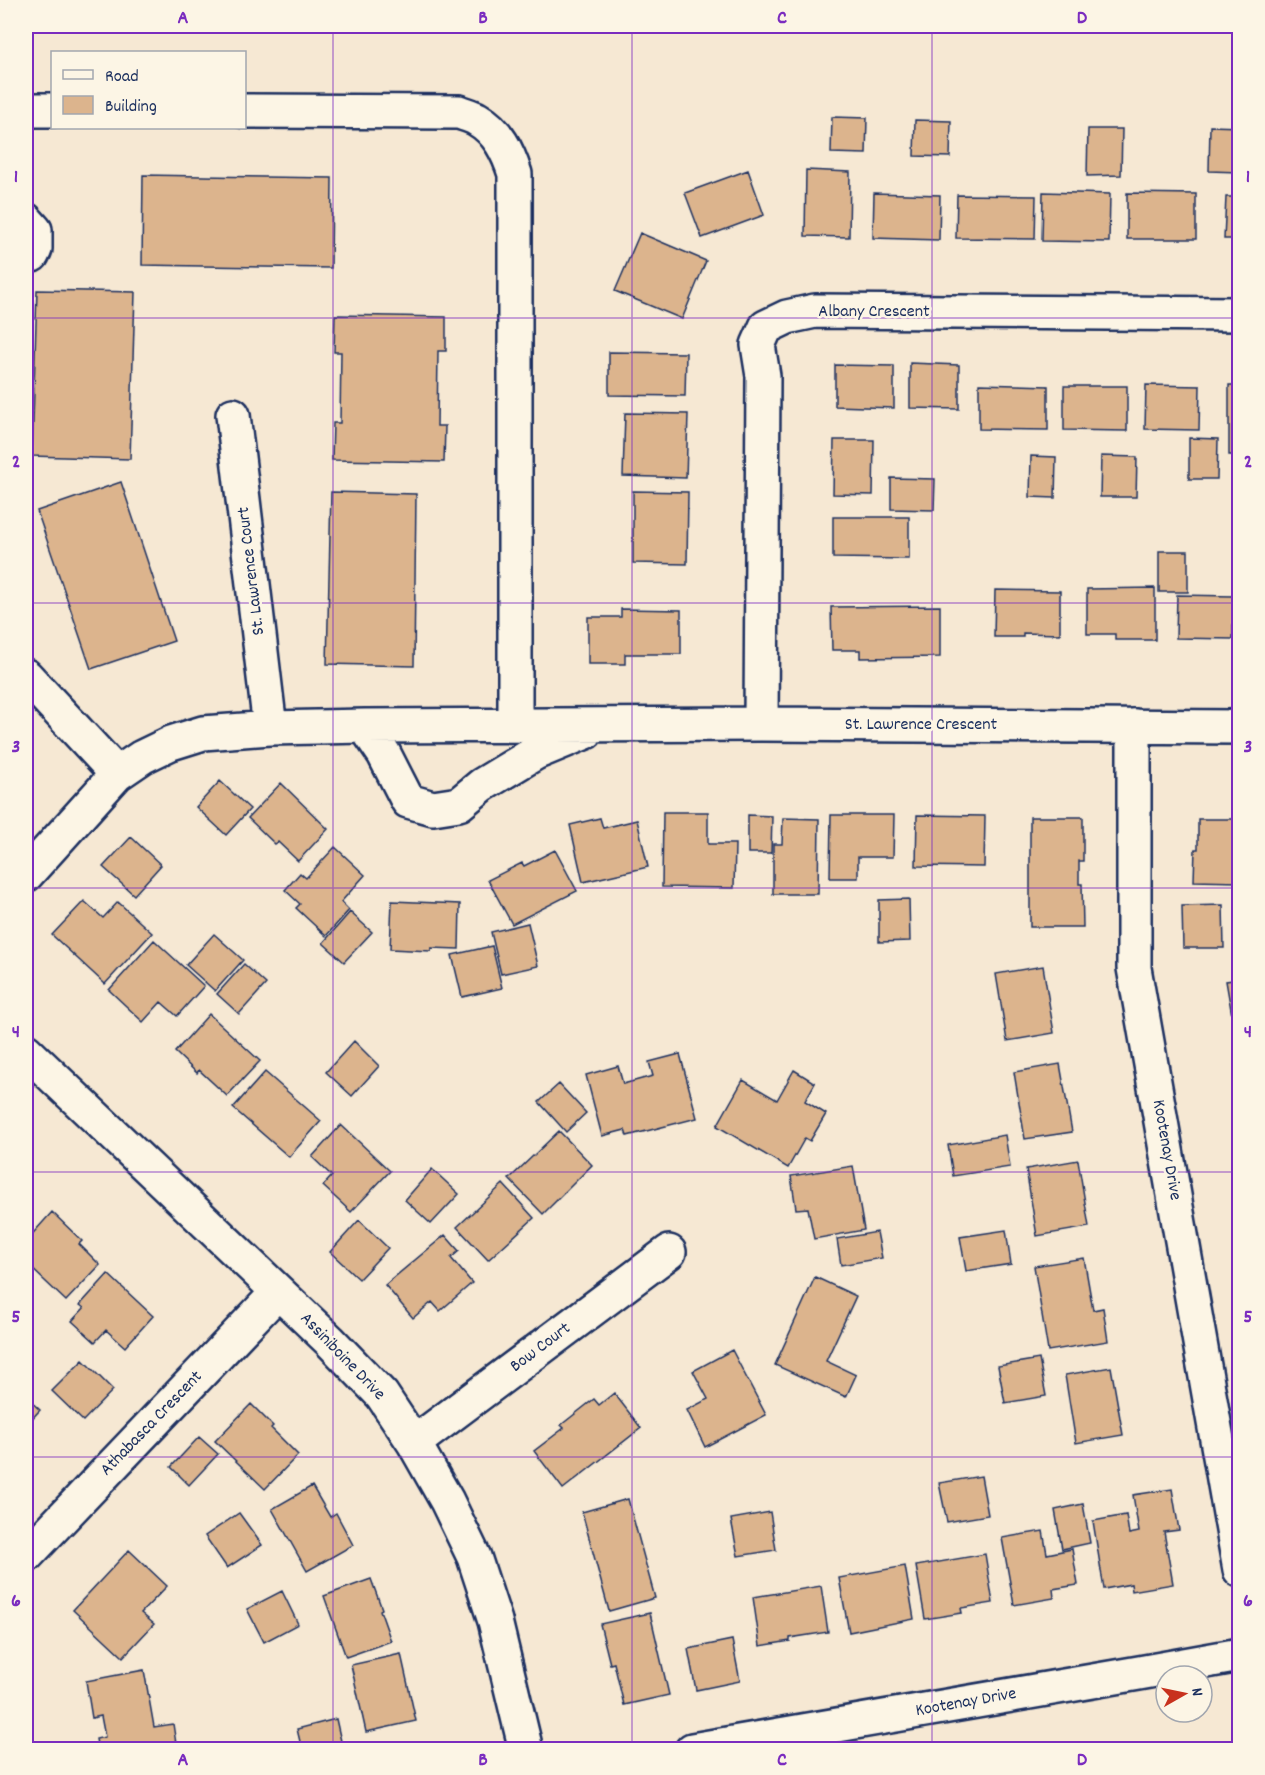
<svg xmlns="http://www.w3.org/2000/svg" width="1265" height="1775" font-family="Dekko,sans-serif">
	<rect width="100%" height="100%" fill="#f6e8d3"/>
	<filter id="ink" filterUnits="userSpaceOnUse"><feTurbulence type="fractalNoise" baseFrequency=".0167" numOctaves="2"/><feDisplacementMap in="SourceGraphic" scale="12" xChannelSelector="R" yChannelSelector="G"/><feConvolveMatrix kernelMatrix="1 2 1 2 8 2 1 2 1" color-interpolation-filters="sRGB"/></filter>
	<g filter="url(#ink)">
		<path fill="#dcb48d" stroke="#1b2f5e" stroke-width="1.5" d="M832,117l35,1 -1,36 -35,-1z
			M915,120l36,1 -1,36 -36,-1z
			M1210,126l30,1 -1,45 -30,-1z
			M1088,129h34l-1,46 -34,1z
			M748,170l16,45 -62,23 -17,-45z
			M806,170l44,2 -1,65 -44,-1z
			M143,175l189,3 -1,90 -189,-3z
			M1043,192l67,2 -1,48 -67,-1z
			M874,193l66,2 -1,45 -66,-2z
			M1127,193l69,1v45h-69z
			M957,195l79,1 -1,43 -79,-1z
			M1226,197h14v42h-16z
			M640,233l66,28 -24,58 -67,-28z
			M37,290l98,2 -5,167 -98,-3z
			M335,315l111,2v34h-8l-1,75h8l-1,36 -112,-2 1,-37h7l1,-71h-7z
			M609,352l77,1 -1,43 -76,-1z
			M910,363l49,2v44l-49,-1z
			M835,365l59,1v42l-59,-2z
			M979,384l69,2v44l-69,-1z
			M1146,385l54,1 -1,44 -54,-1z
			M1229,385h11v70h-11z
			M1064,386h63v45l-63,-1z
			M625,413l63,1 -2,64 -63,-2z
			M1189,438l29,1 -1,40h-28z
			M834,440h40l-1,55 -40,-1z
			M1031,456l25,1 -1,41 -25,-1z
			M1101,456l36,1 -1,40h-36z
			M891,478l44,1 -1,31 -43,-1z
			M121,482l53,159 -83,28 -54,-158z
			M633,491l55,1 -1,72 -54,-1z
			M331,492l85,2 -2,172 -87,-2z
			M833,517h76v42l-76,-1z
			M1159,551h29v41h-29z
			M1155,588v52h-40v-6h-28v-45z
			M995,590l65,1v43l-37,-1v4h-29z
			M1177,595l56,1v43l-57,-1z
			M940,606v51l-80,1v-8h-28l-1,-43z
			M621,609l60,1v44h-56v10h-37v-47h33z
			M220,781l30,28 -24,26 -30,-28z
			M281,783l47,46 -30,32 -20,-19 -3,2 -27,-26z
			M663,812h45v32h27l-1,44 -72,-1z
			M748,815l24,1 -1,37h-23z
			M831,815h63l-1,42h-35v21h-28z
			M917,815l68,1 -1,51 -68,-1z
			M1030,817h53v44h-4v23h3l1,43h-53z
			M600,818l3,10 34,-8 11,47 -65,15 -13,-57z
			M783,818l36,1 -1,75h-45v-50h9z
			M1198,819h42v63l-46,-1 1,-32h3z
			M131,837l30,28 -27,30 -31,-28z
			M335,847l30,28 -24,27 8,8 -23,26 -30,-28 4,-4 -15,-14 15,-17 6,5z
			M555,850l22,41 -65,33 -24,-44 34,-17 2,3z
			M909,899l1,42 -31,1v-42z
			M84,901l19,17 15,-16 34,31 -47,51 -53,-49z
			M392,901l68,3 -1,45 -28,-1v3l-41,-2z
			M1223,905l1,43h-41l-1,-42z
			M350,912l22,20 -28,30 -21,-19z
			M528,923l10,43 -37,8 -10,-42z
			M214,934l29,26 -28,31 -29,-26z
			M154,940l50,46 -27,30 -16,-14 -18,20 -34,-32z
			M492,946l10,42 -40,9 -10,-42z
			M244,964l22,20 -27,30 -22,-20z
			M1043,966l11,67 -47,8 -11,-67z
			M1240,979v47l-6,1 -8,-46z
			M209,1014l51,47 -33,35 -28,-26 -2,3 -22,-21z
			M354,1041l25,25 -27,30 -26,-24z
			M680,1054l17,64 -70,18 -2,-6 -23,6 -16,-61 32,-9 5,18 30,-8 -4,-14z
			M1060,1064l12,68 -47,7 -11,-67z
			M794,1070l21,13 -10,18 21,13 -16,27 -5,-3 -17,30 -71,-42 26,-46 34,20z
			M265,1072l56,49 -32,36 -56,-49z
			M559,1084l27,29 -20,19 -27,-30z
			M341,1125l49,46 -39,41 -28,-26 9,-10 -20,-19z
			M559,1131l33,34 -49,49 -34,-35z
			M1005,1135l5,32 -57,9 -5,-31z
			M1078,1160l11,67 -52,9 -11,-67z
			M853,1166l11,64 -50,9 -6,-31 -12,1 -5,-33z
			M432,1169l27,25 -28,30 -26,-24z
			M503,1184l31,34 -46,42 -31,-33z
			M52,1212l30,29 -3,3 21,21 -34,36 -40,-38v-22z
			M359,1220l29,28 -29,31 -29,-27z
			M1006,1230l5,34 -45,7 -6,-34z
			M877,1232l5,26 -41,7 -4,-26z
			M445,1235l14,16 -8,7 21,25 -32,28 -8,-9 -19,16 -28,-33z
			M1084,1258l9,52 10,-2 5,33 -60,10 -14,-85z
			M108,1274l45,42 -28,31 -19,-17 -11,12 -23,-21 12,-13 -4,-3z
			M815,1277l41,19 -30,65 30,14 -10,22 -71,-32z
			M732,1350l34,65 -61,32 -18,-37 21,-11 -15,-28z
			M1039,1359l7,37 -41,7 -7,-37z
			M83,1360l30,30 -30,31 -31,-30z
			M1111,1367l12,68 -47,8 -11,-68z
			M614,1393l27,35 -78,61 -29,-38 30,-23 -3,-3 33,-26 5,6z
			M26,1397l14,13 -14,15z
			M251,1404l22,22 -2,2 27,27 -33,34 -50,-48z
			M199,1437l19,17 -29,31 -18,-18z
			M981,1476l7,39 -41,7 -8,-39z
			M312,1486l18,31 6,-4 17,32 -46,26 -35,-62z
			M1172,1489l7,41 -15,2 9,52 -41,7 -1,-7 -27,5 -11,-68 33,-6 3,19 10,-2 -6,-37z
			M628,1499l27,99 -46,13 -27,-99z
			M1083,1504l7,39 -28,6 -7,-39z
			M770,1512l6,38 -38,6 -7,-37z
			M239,1513l23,32 -35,23 -22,-32z
			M1043,1531l4,23 25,-5 6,36 -25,4 1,9 -40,7 -12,-67z
			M129,1550l38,36 -26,27 13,11 -31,33 -50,-47z
			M985,1554l8,49 -32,5 1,5 -37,6 -9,-53z
			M905,1566l9,53 -65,13 -10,-54z
			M371,1579l11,30 -2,1 11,31 -45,16 -22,-61z
			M821,1586l7,46 -38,6v3l-30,5 -7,-49z
			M282,1591l16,33 -34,18 -17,-33z
			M650,1613l19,82 -45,10 -10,-42 -4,1 -10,-40z
			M732,1640l8,41 -44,9 -8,-41z
			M401,1654l15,67 -50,11 -15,-67z
			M144,1670l10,57 19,-3 4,26h-79l-2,-11 9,-2 -4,-21 -9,2 -6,-37z
			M336,1719l7,31h-41l-5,-21z"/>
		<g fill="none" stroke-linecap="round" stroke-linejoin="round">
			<defs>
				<path id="minor" d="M26,110h26
					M244,111l215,1c5,2 13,4 18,7 21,12 31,33 38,55v551
					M26,220l9,10v19l-3,6 -6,1
					M233,415l37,313
					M26,676l91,98
					M761,724l2,-348 -5,-31 8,-18 21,-10 28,-6 425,3
					M365,726l19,28 24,47 25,7 26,-4 23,-19 53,-32 51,-21
					M1134,726v242l106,602
					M26,875l91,-101 25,-17 29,-14 32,-10 67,-5 95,-2 396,-2 479,3
					M26,1051l304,290 52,54 32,48 33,58 27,56 21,64 31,129
					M414,1443l255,-191
					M26,1556l252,-264
					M692,1750l447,-77 101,-18"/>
			</defs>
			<use href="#minor" stroke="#1b2f5e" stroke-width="38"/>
			<use href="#minor" stroke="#fcf5e5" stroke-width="33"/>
		</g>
	</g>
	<path fill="none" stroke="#7b2cbf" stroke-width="1.5" stroke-opacity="0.55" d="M333,26v1724M632,26v1724M932,26v1724M26,318h1214M26,603h1214M26,888h1214M26,1172h1214M26,1457h1214"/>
	<g text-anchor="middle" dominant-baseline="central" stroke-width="5" stroke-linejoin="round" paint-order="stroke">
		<g font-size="18" fill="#1b2f5e" stroke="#fcf5e5">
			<text x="874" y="312">Albany Crescent</text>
			<text transform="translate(252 571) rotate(-97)">St. Lawrence Court</text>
			<text x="921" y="725">St. Lawrence Crescent</text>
			<text transform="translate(1166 1150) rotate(80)">Kootenay Drive</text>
			<text transform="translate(541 1348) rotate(-37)">Bow Court</text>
			<text transform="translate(342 1357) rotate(46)">Assiniboine Drive</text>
			<text transform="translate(152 1424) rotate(-46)">Athabasca Crescent</text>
			<text transform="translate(966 1703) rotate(-10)">Kootenay Drive</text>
		</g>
	</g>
	<rect width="1265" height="1775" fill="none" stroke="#fcf5e5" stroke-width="66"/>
	<rect x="51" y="51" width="195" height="78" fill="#fcf5e5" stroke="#a2a6af" stroke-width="1.5"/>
	<rect x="63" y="70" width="30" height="9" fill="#fcf5e5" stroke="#a2a6af" stroke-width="1.5"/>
	<text x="105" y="81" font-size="18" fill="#1b2f5e">Road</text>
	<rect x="63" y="96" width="30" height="18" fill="#dcb48d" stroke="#a2a6af" stroke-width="1.5"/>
	<text x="105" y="111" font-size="18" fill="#1b2f5e">Building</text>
	<g transform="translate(1184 1694) rotate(81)"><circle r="28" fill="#fcf5e5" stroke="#a2a6af" stroke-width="1.5"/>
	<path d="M0-4.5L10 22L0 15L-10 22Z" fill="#c8321e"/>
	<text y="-9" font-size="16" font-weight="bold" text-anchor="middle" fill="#1b2f5e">N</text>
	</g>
	<rect x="33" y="33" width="1199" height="1709" fill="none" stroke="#7b2cbf" stroke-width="2"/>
	<g font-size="20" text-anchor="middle" font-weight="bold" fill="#7b2cbf">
		<text x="183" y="23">A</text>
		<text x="483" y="23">B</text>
		<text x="782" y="23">C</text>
		<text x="1082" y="23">D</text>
		<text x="16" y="182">1</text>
		<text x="1248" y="182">1</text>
		<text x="16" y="467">2</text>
		<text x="1248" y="467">2</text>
		<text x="16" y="752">3</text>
		<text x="1248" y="752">3</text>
		<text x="16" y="1037">4</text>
		<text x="1248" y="1037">4</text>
		<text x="16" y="1322">5</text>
		<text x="1248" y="1322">5</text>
		<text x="16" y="1606">6</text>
		<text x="1248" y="1606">6</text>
		<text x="183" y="1765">A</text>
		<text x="483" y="1765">B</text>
		<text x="782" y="1765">C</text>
		<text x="1082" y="1765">D</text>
	</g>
</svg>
